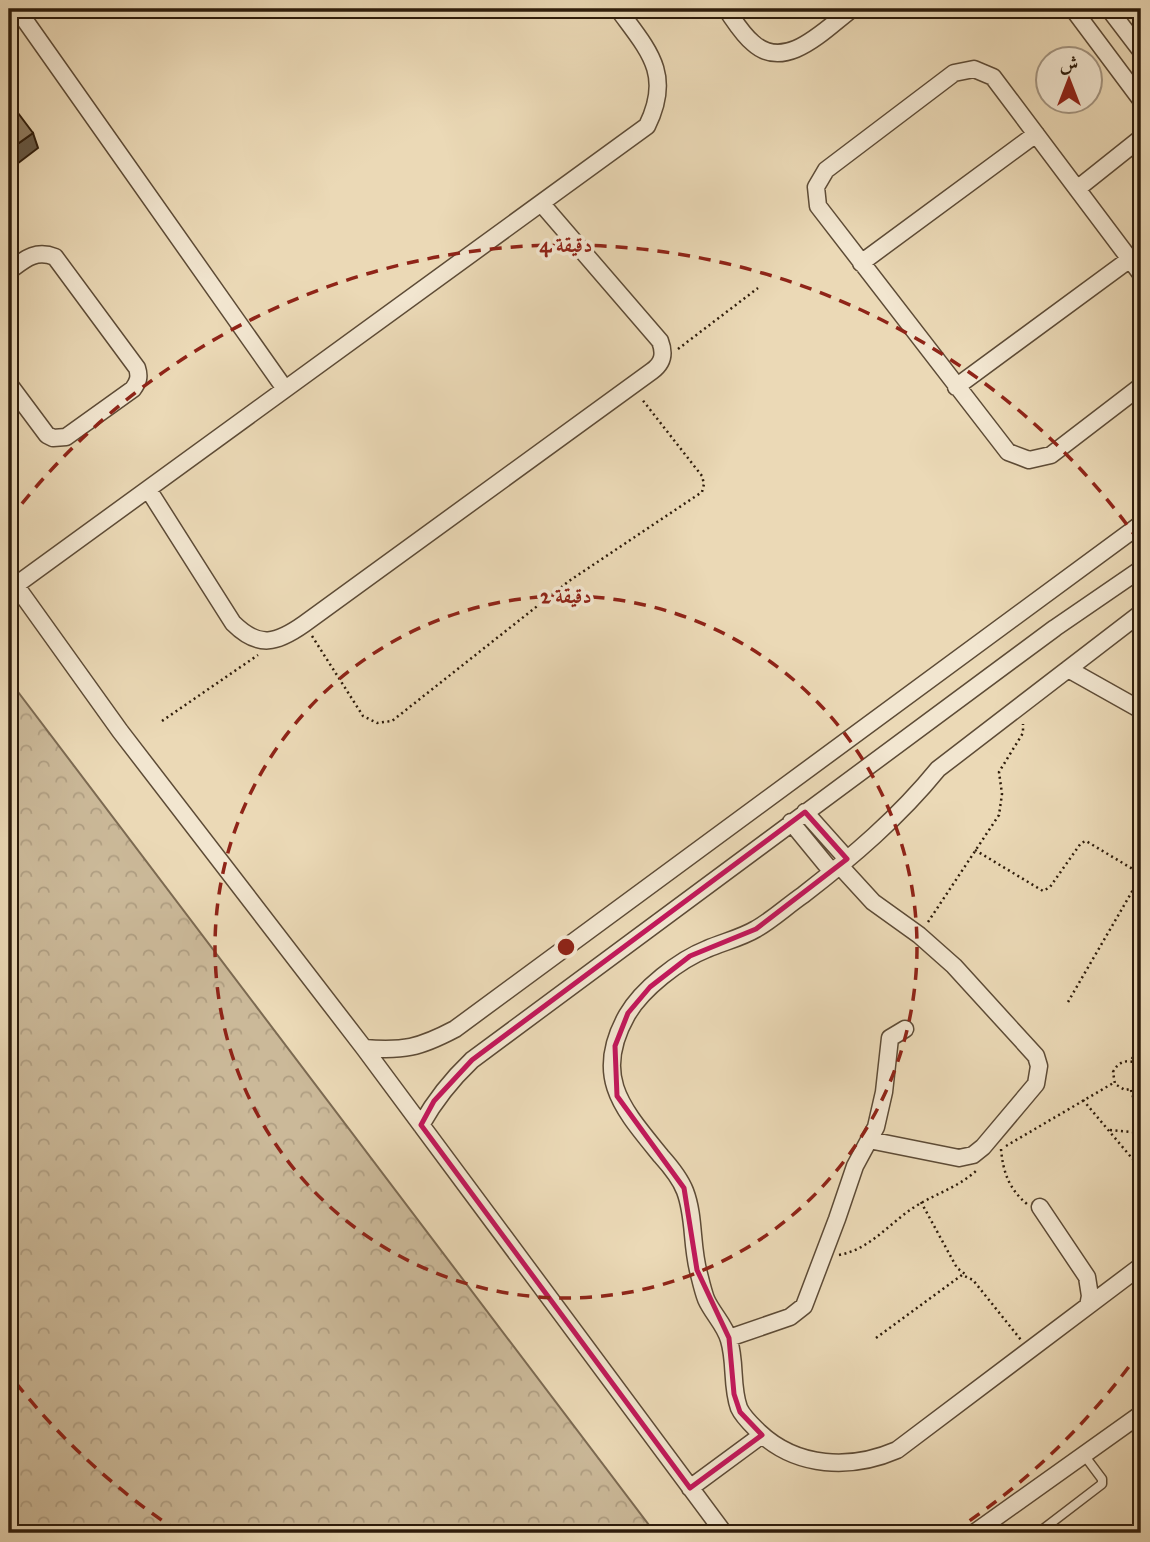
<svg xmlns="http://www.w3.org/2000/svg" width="1150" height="1542" font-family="'IM FELL Great Primer',Amiri,serif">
	<defs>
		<pattern id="park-crowns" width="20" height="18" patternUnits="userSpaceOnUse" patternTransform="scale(1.75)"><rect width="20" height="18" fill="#cbb999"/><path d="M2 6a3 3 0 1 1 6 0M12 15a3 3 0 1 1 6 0" fill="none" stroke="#af9e82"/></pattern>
	</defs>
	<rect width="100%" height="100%" fill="#ebd9b6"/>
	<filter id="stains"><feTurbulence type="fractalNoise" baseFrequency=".00286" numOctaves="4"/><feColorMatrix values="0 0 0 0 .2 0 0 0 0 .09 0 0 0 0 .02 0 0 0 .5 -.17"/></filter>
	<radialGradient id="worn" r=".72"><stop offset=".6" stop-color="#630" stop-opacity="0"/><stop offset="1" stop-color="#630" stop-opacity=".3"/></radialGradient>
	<path fill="url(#park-crowns)" stroke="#7c6a52" stroke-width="2" d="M9,680l646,853h-646z"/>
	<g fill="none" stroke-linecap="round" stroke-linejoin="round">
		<defs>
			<path id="lane" d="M1038,1533l64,-49v-5l-18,-24"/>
			<path id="street" d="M17,9l268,380
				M726,9c8,11 16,25 27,34 33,30 73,-15 99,-34
				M1073,9l68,91
				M1109,9l32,42
				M1077,189l64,-51
				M861,263l175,-129
				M9,271c15,-11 26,-22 46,-14l82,111c3,9 1,14 -4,21l-67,48 -13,1 -6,-3 -38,-51
				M1141,274l-148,-197 -19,-8 -20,4 -128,97 -10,17 2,19 190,246 21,8 22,-5 90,-69
				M956,387l174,-128
				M148,489l85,134c26,26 44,20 71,1l348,-253c11,-8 13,-17 8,-30l-119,-138
				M9,576l111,155 244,317 360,485
				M16,585l631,-459c26,-52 1,-76 -29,-117
				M1141,613l-203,156c-39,48 -86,88 -135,126 -16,11 -31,25 -47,34 -15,9 -33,13 -49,20 -28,11 -65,40 -80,66 -35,62 -4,94 34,141 9,10 19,22 24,35 10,26 6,55 14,83 2,8 4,17 7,25 6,14 19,26 23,41 7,23 2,46 10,68 4,9 13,17 20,24 38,36 92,38 138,18l244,-184
				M1068,669l73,41
				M805,812l42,47
				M791,822l41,50
				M840,866l33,36 46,33 35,31 82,90 3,10 -3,18 -53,63 -10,8 -14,3 -90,-18
				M364,1048c40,3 55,0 91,-19l686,-505
				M421,1125c14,-25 30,-45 51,-65l583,-432 86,-59
				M1040,1207l47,70 3,19 -2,10
				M729,1338l61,-21 14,-11 33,-87 18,-53 21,-39 8,-35 6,-54 15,-9
				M690,1488l72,-53
				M974,1533l167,-119"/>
		</defs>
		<use href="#lane" stroke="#5d4b36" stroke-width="11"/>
		<use href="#street" stroke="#5d4b36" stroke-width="19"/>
		<path stroke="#2e1c0b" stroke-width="2.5" stroke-dasharray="2 3.5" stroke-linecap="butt" d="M678,349l80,-61
			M312,636l51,80 14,7 15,-2 177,-140 133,-89 2,-8 -2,-8 -61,-78
			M162,721l96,-66
			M975,850l68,41 7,-4 31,-44 5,-2 55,33
			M928,922l71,-107 3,-21 -3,-22 24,-39v-9
			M1068,1002l73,-126
			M1132,1059l9,-22
			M1141,1068l-4,-5c-11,-4 -19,-1 -24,9l2,12 10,6 11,-2 5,-5
			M1131,1090l10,34
			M1083,1100l58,69
			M1110,1130l31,3
			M1006,1146l109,-64
			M1001,1149c2,23 8,40 26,55
			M921,1202l36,66 8,6
			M839,1255c32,-6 50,-32 77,-49 21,-13 43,-19 61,-36
			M876,1338l86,-63 11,5 48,60"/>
		<use href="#lane" stroke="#f2e6d0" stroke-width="8"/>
		<use href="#street" stroke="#f2e6d0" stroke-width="16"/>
	</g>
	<path fill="#655846" stroke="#2e1c0b" stroke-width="2" d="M33,133l5,15 -29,22v-20z"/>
	<path fill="#907e64" stroke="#2e1c0b" stroke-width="2" d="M9,101l24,32 -24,17z"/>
	<path fill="none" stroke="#c2185b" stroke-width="5" stroke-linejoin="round" d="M805,812l42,47 -91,70 -66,27 -40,31 -22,26 -13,33 2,50 67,92 13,82 32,68 5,56 6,18 22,23 -72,53 -269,-363 13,-24 38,-41z"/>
	<g fill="none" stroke="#8f2418" stroke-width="3.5" stroke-dasharray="12 9">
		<circle cx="566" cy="947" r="351"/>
		<path d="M1141 1350A702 702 0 0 1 953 1532M179 1532A702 702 0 0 1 9 1374M9 520A702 702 0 0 1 1141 544"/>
	</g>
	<circle cx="566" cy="947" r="10" fill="#8f2418" stroke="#f2e6d0" stroke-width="3.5"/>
	<g font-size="21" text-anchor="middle" font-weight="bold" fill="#8f2418" stroke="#f2e6d0" stroke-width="7" stroke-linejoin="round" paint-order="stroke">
		<text x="566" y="252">4 دقيقة</text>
		<text x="566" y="603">2 دقيقة</text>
	</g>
	<rect width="1150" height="1542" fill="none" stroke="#ebd9b6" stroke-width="35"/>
	<rect x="10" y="10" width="1129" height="1521" fill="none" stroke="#2e1c0b" stroke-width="3.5"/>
	<rect x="18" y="18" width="1115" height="1507" fill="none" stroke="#2e1c0b" stroke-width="2"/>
	<g transform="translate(1069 80)"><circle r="33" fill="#f2e6d0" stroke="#a49581" stroke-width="2"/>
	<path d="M0-5L12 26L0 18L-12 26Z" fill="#8f2418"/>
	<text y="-10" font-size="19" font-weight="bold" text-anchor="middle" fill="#2e1c0b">ش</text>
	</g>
	<rect width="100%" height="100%" filter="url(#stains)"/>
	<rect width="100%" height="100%" fill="url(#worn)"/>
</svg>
